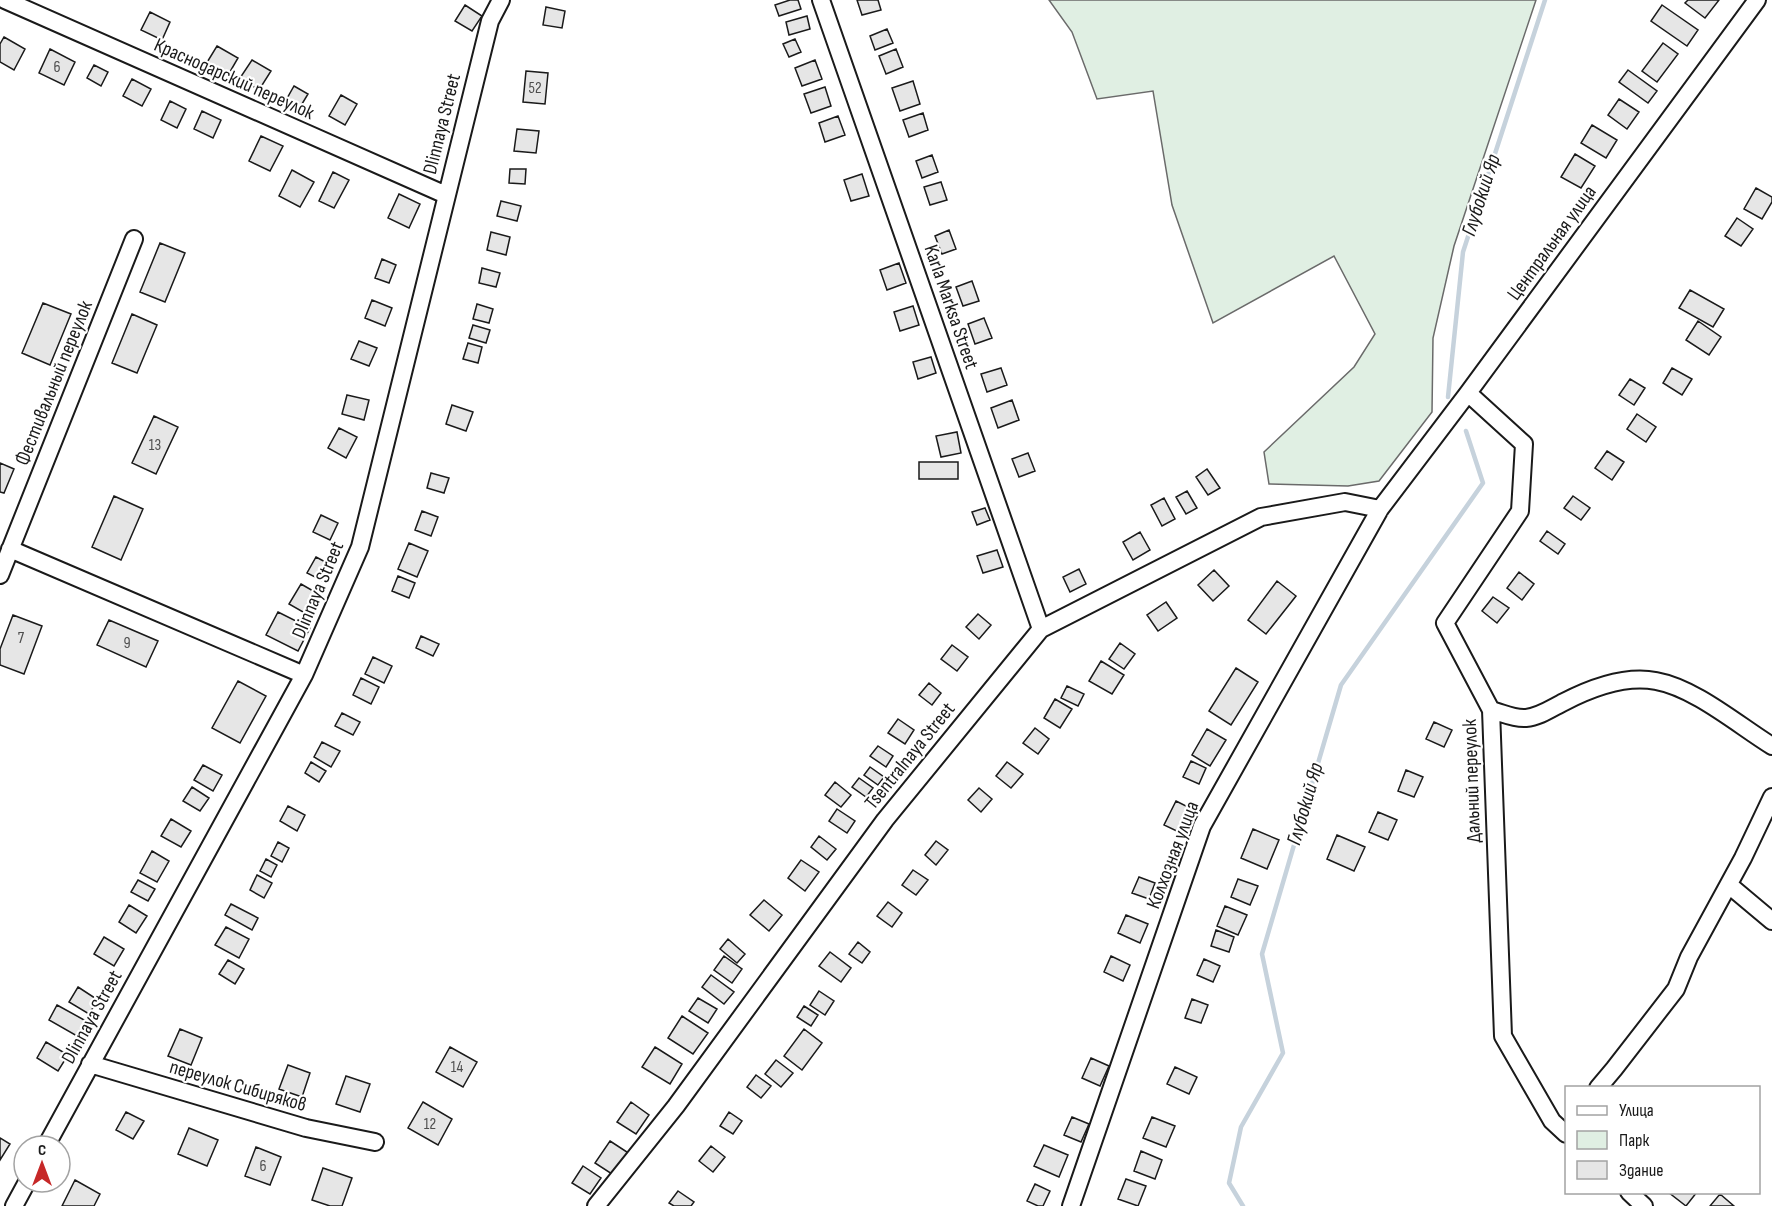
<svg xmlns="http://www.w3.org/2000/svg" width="1772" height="1206" font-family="'Sofia Sans Condensed',sans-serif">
	<rect width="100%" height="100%" fill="#fff"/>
	<path fill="#e0efe3" stroke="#6a6a6a" stroke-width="1.5" d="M1049,0h487l-82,246 -21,92 -1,74 -53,69 -31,5 -79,-2 -5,-32 90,-85 21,-33 -41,-78 -121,67 -41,-118 -19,-114 -56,8 -25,-67z"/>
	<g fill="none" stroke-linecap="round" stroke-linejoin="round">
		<path stroke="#c6d2dc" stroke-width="4.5" d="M1448,397l15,-145 82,-252
			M1243,1206l-14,-23 12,-56 42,-74 -21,-99 79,-269 142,-202 -17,-52"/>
	</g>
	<path fill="#e6e6e6" stroke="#1a1a1a" stroke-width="1.5" d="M790,0h8l3,9 -22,7 -4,-11z
		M857,0h21l3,10 -19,5z
		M1688,0h31l-14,18 -20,-15z
		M465,5l17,11 -10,15 -17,-10z
		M1662,5l36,25 -11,16 -36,-25z
		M546,7l19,4 -3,17 -19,-3z
		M150,12l20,10 -8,18 -21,-10z
		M807,16l3,13 -21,6 -3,-13z
		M887,29l6,14 -18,7 -5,-14z
		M4,37l21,12 -11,21 -14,-8v-18z
		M795,39l6,13 -12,5 -6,-13z
		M1663,43l15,11 -21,28 -15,-11z
		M217,46l21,12 -11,19 -21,-13z
		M50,49l25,13 -11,23 -25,-12z
		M896,49l7,18 -17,7 -7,-18z
		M252,60l19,11 -12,19 -19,-12z
		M815,60l7,19 -20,7 -7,-18z
		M94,65l14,7 -7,14 -14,-8z
		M1628,70l29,21 -9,12 -29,-21z
		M526,71l22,2 -3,31 -22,-2z
		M132,79l19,10 -9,17 -19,-10z
		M913,81l7,23 -20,7 -8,-23z
		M294,86l14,8 -9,15 -14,-7z
		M825,87l6,19 -20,7 -7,-19z
		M341,95l16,9 -12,21 -16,-9z
		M1619,99l20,13 -12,17 -19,-14z
		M170,101l16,8 -9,19 -16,-8z
		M202,111l19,9 -8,18 -19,-9z
		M923,113l5,17 -19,7 -6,-17z
		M838,116l7,19 -20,7 -6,-19z
		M1592,125l25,15 -11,18 -25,-15z
		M517,129l22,2 -3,22 -22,-2z
		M261,136l22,10 -13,25 -21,-10z
		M1575,154l20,12 -14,22 -20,-11z
		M932,155l6,17 -16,6 -6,-17z
		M510,169h16l-1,15 -16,-1z
		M292,170l22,12 -14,25 -21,-11z
		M333,172l16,8 -15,28 -15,-7z
		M862,174l7,22 -18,5 -7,-21z
		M941,182l6,18 -17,5 -6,-18z
		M1756,188l16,9v5l-10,17 -18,-10z
		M399,194l21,10 -11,24 -21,-10z
		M501,201l20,5 -4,15 -20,-5z
		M1737,218l16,11 -12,17 -16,-10z
		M949,230l7,19 -14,5 -7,-18z
		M491,232l19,5 -4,18 -19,-5z
		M160,243l25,10 -20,49 -25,-10z
		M382,259l14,6 -7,18 -14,-5z
		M899,263l7,20 -19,7 -7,-20z
		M482,268l18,5 -4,14 -17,-4z
		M972,281l7,20 -16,5 -7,-19z
		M1690,290l34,19 -11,18 -34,-19z
		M372,300l20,8 -7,18 -20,-8z
		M43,303l28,11 -21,51 -28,-12z
		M477,304l16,5 -4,14 -16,-4z
		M913,306l6,19 -19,6 -6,-19z
		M132,314l25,11 -20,48 -25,-10z
		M984,318l8,20 -17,6 -7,-20z
		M1698,321l23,16 -12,18 -23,-15z
		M473,325l17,5 -4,13 -17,-5z
		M359,341l18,7 -8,18 -18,-7z
		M468,343l14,4 -4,16 -15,-4z
		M931,357l5,16 -18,6 -5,-17z
		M1001,368l6,17 -20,7 -6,-18z
		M1672,368l20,11 -10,16 -19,-12z
		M1630,379l15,9 -11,17 -15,-10z
		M347,395l22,5 -5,20 -22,-6z
		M1012,400l7,20 -21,8 -7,-20z
		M452,405l21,7 -7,19 -20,-7z
		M1637,414l19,13 -10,15 -19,-13z
		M154,416l24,11 -22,47 -24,-11z
		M339,428l18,9 -11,21 -18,-10z
		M957,432l4,21 -20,4 -5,-21z
		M1607,451l17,11 -12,18 -17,-12z
		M1028,453l7,18 -16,6 -7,-18z
		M919,462h39v17h-39z
		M0,463l14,6 -10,24 -4,-1z
		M1207,469l13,19 -12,7 -12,-18z
		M431,473l18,5 -5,15 -17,-5z
		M1187,491l10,17 -11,6 -10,-17z
		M114,496l29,13 -22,51 -29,-13z
		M1573,496l17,12 -9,12 -17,-12z
		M1164,498l11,21 -13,7 -11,-21z
		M985,508l5,12 -13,5 -5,-13z
		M422,511l16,6 -7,19 -16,-6z
		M321,515l17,8 -8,17 -17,-8z
		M1547,531l18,13 -7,10 -18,-13z
		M1140,532l10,18 -17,10 -10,-18z
		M409,543l19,8 -11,26 -19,-8z
		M997,550l6,17 -20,6 -6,-17z
		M316,557l17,9 -8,16 -18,-9z
		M1079,569l7,15 -16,8 -7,-15z
		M1214,570l15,16 -16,15 -15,-16z
		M1519,572l15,12 -12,16 -15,-12z
		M398,576l17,7 -6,15 -17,-7z
		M1277,581l19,15 -30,38 -18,-14z
		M301,584l21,12 -12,20 -21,-12z
		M1493,597l16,11 -12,15 -15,-12z
		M1166,602l11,16 -19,13 -11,-16z
		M278,612l32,16 -12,23 -32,-16z
		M978,614l13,11 -12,14 -13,-12z
		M13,615l29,11 -18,48 -24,-9v-16z
		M109,620l49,21 -12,26 -49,-22z
		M421,636l18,8 -6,12 -17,-8z
		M1120,643l15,11 -11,15 -15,-10z
		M952,645l16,12 -11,14 -16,-12z
		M373,657l19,9 -8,17 -19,-9z
		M1101,661l23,14 -12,19 -23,-13z
		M1236,668l22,14 -27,43 -22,-14z
		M361,678l18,9 -8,17 -18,-9z
		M238,681l28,15 -26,47 -28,-15z
		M929,683l12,10 -9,12 -13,-10z
		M1067,686l17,8 -6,12 -17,-8z
		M1055,699l17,10 -12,19 -16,-10z
		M342,713l18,9 -7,13 -18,-9z
		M898,719l16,11 -9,14 -17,-11z
		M1434,722l18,8 -8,17 -18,-8z
		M1035,728l14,11 -11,15 -15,-11z
		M1207,729l19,11 -16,26 -18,-11z
		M322,742l18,9 -9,16 -17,-10z
		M878,746l15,10 -7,11 -16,-11z
		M1191,761l15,7 -7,16 -16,-7z
		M311,762l15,9 -7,11 -14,-9z
		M1007,762l16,12 -12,14 -15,-12z
		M203,765l19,10 -9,16 -19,-11z
		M870,767l14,10 -6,8 -14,-10z
		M1406,770l17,7 -9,20 -16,-6z
		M859,778l14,10 -7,9 -14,-10z
		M835,782l16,13 -10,12 -16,-12z
		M192,787l17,11 -9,13 -17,-10z
		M979,788l13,11 -11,13 -13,-12z
		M1176,801l18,9 -11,24 -19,-9z
		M288,806l17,9 -8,16 -17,-10z
		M837,809l18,12 -8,12 -18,-12z
		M1378,812l19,8 -9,20 -19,-8z
		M171,819l20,12 -10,16 -20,-11z
		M1253,829l26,11 -12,29 -26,-11z
		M1337,835l28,12 -11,24 -27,-12z
		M819,836l17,13 -9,11 -16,-13z
		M936,841l12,9 -12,15 -11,-10z
		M278,842l11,6 -7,14 -11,-6z
		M152,851l17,10 -12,21 -17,-9z
		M266,859l11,6 -6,12 -11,-6z
		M801,860l18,12 -14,19 -17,-13z
		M913,870l15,10 -12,15 -14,-10z
		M257,875l15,8 -8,15 -14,-8z
		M1139,877l16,6 -6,16 -17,-6z
		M1238,879l20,7 -8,19 -19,-8z
		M138,880l17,9 -7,12 -17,-9z
		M764,900l18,15 -13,16 -19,-16z
		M888,902l14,11 -10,14 -15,-11z
		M231,904l27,14 -6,12 -27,-15z
		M129,905l18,11 -11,17 -17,-11z
		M1225,906l22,9 -9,20 -21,-9z
		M1126,915l22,9 -8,19 -22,-10z
		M226,927l23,12 -10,19 -24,-13z
		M1216,930l18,7 -5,15 -18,-6z
		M104,937l20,12 -10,17 -20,-12z
		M728,939l17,15 -8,9 -17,-14z
		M858,942l12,10 -8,11 -13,-9z
		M830,952l21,16 -10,14 -22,-16z
		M724,956l18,13 -10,14 -18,-13z
		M1111,956l19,9 -7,16 -19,-9z
		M1204,959l16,7 -7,16 -16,-7z
		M228,960l16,9 -9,15 -16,-10z
		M711,975l23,17 -10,12 -22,-17z
		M78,987l20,13 -9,14 -20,-12z
		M819,991l15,10 -9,14 -15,-10z
		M698,998l19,11 -9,14 -19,-12z
		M1192,999l16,6 -7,18 -16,-5z
		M57,1005l29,16 -9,15 -28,-16z
		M804,1006l14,9 -7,11 -14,-9z
		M682,1016l26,17 -15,21 -25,-16z
		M180,1029l22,9 -11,27 -23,-9z
		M804,1029l18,14 -20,27 -18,-14z
		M46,1042l22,13 -10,16 -21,-13z
		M450,1047l27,15 -14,25 -27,-15z
		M655,1047l27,17 -12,20 -28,-17z
		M1091,1058l18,8 -9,20 -18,-8z
		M776,1060l17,13 -12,14 -16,-13z
		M288,1065l22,8 -8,24 -23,-8z
		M1175,1067l22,10 -8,17 -22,-10z
		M756,1075l15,11 -10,12 -14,-11z
		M346,1076l24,8 -10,28 -24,-8z
		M423,1102l29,17 -14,26 -30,-17z
		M631,1102l18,13 -13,19 -19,-12z
		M126,1112l18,9 -11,18 -17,-9z
		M729,1112l13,9 -9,13 -13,-8z
		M1072,1117l17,7 -8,18 -17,-7z
		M1152,1117l23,9 -9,21 -23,-9z
		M189,1128l29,12 -11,26 -29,-12z
		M0,1138l10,6 -10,16z
		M610,1141l20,13 -15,22 -20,-13z
		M1044,1145l24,10 -9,22 -25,-11z
		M711,1146l14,11 -12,15 -14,-11z
		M256,1147l25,10 -11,28 -25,-9z
		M1141,1151l21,9 -7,19 -21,-8z
		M583,1166l18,12 -11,16 -18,-11z
		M323,1168l29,10 -10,28h-12l-18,-6z
		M1126,1179l20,7 -8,20 -20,-7z
		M75,1180l25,14 -6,12h-32z
		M1035,1184l15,7 -7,15h-5l-11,-5z
		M678,1191l16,11 -3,4h-17l-5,-3z
		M1668,1192h29l-11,14z
		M1720,1194l14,12h-24z"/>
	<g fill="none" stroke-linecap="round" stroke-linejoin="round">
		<defs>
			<path id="minor" d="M5,0l441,195
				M821,0l220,629
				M1468,393l56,51 -4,67 -75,112 46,87 12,326 49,85 14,13
				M10,549l294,126
				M0,575l134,-336
				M1491,710c12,3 22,9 35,8 13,-1 26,-10 38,-16 27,-14 61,-27 92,-21 39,7 82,44 116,65
				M1729,885l43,36
				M90,1064l216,64 69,14
				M1598,1088l16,-19 62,-80 13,-32 54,-99 29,-61
				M46,1146l258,-471 56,-128 130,-526 11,-21
				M1629,1192l15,14
				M14,1206l13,-24
				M596,1206l80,-100 209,-286 156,-191 220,-112 84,-15 35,7
				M1071,1206l131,-380 178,-317 88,-116 289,-393"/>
		</defs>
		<use href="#minor" stroke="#1a1a1a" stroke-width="20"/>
		<use href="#minor" stroke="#fff" stroke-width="16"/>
	</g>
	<g text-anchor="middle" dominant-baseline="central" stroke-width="4.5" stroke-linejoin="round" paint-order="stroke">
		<g font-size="16" fill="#4d4d4d">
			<text x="57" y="67">6</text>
			<text x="535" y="88">52</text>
			<text x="155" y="445">13</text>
			<text x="21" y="638">7</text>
			<text x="127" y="643">9</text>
			<text x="457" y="1067">14</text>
			<text x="430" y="1124">12</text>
			<text x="263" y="1166">6</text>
		</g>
		<g font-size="20" fill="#1a1a1a" stroke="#fff">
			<text transform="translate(234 79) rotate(24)">Краснодарский переулок</text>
			<text transform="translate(442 124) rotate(-76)">Dlinnaya Street</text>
			<text transform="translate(1552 243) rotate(-54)">Центральная улица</text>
			<text transform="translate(951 307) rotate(71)">Karla Marksa Street</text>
			<text transform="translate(54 383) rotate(-68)">Фестивальный переулок</text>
			<text transform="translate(318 590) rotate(-67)">Dlinnaya Street</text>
			<text transform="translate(910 756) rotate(-51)">Tsentralnaya Street</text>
			<text transform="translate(1472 781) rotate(-92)">Дальний переулок</text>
			<text transform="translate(1173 855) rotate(-69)">Колхозная улица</text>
			<text transform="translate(92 1017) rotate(-61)">Dlinnaya Street</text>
			<text transform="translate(238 1086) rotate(16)">переулок Сибиряков</text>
		</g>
		<g font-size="21" font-style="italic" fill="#1a1a1a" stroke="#fff">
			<text transform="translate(1481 195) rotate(-72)">Глубокий Яр</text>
			<text transform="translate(1305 804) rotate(-74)">Глубокий Яр</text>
		</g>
	</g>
	<rect x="1565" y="1086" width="195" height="108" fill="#ffffff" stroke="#a3a3a3" stroke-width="1.5"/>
	<rect x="1577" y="1106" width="30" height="9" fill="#ffffff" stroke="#a3a3a3" stroke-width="1.5"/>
	<text x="1619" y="1116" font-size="18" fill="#1a1a1a">Улица</text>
	<rect x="1577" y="1131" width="30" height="18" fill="#e0efe3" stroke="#a3a3a3" stroke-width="1.5"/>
	<text x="1619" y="1146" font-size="18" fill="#1a1a1a">Парк</text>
	<rect x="1577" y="1161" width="30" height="18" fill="#e6e6e6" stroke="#a3a3a3" stroke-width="1.5"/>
	<text x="1619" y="1176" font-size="18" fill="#1a1a1a">Здание</text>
	<g transform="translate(42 1164)"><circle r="28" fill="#ffffff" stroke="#a3a3a3" stroke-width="1.5"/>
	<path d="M0-4.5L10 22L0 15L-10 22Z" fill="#c62828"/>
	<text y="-9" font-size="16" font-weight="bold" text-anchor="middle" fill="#1a1a1a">С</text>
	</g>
</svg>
